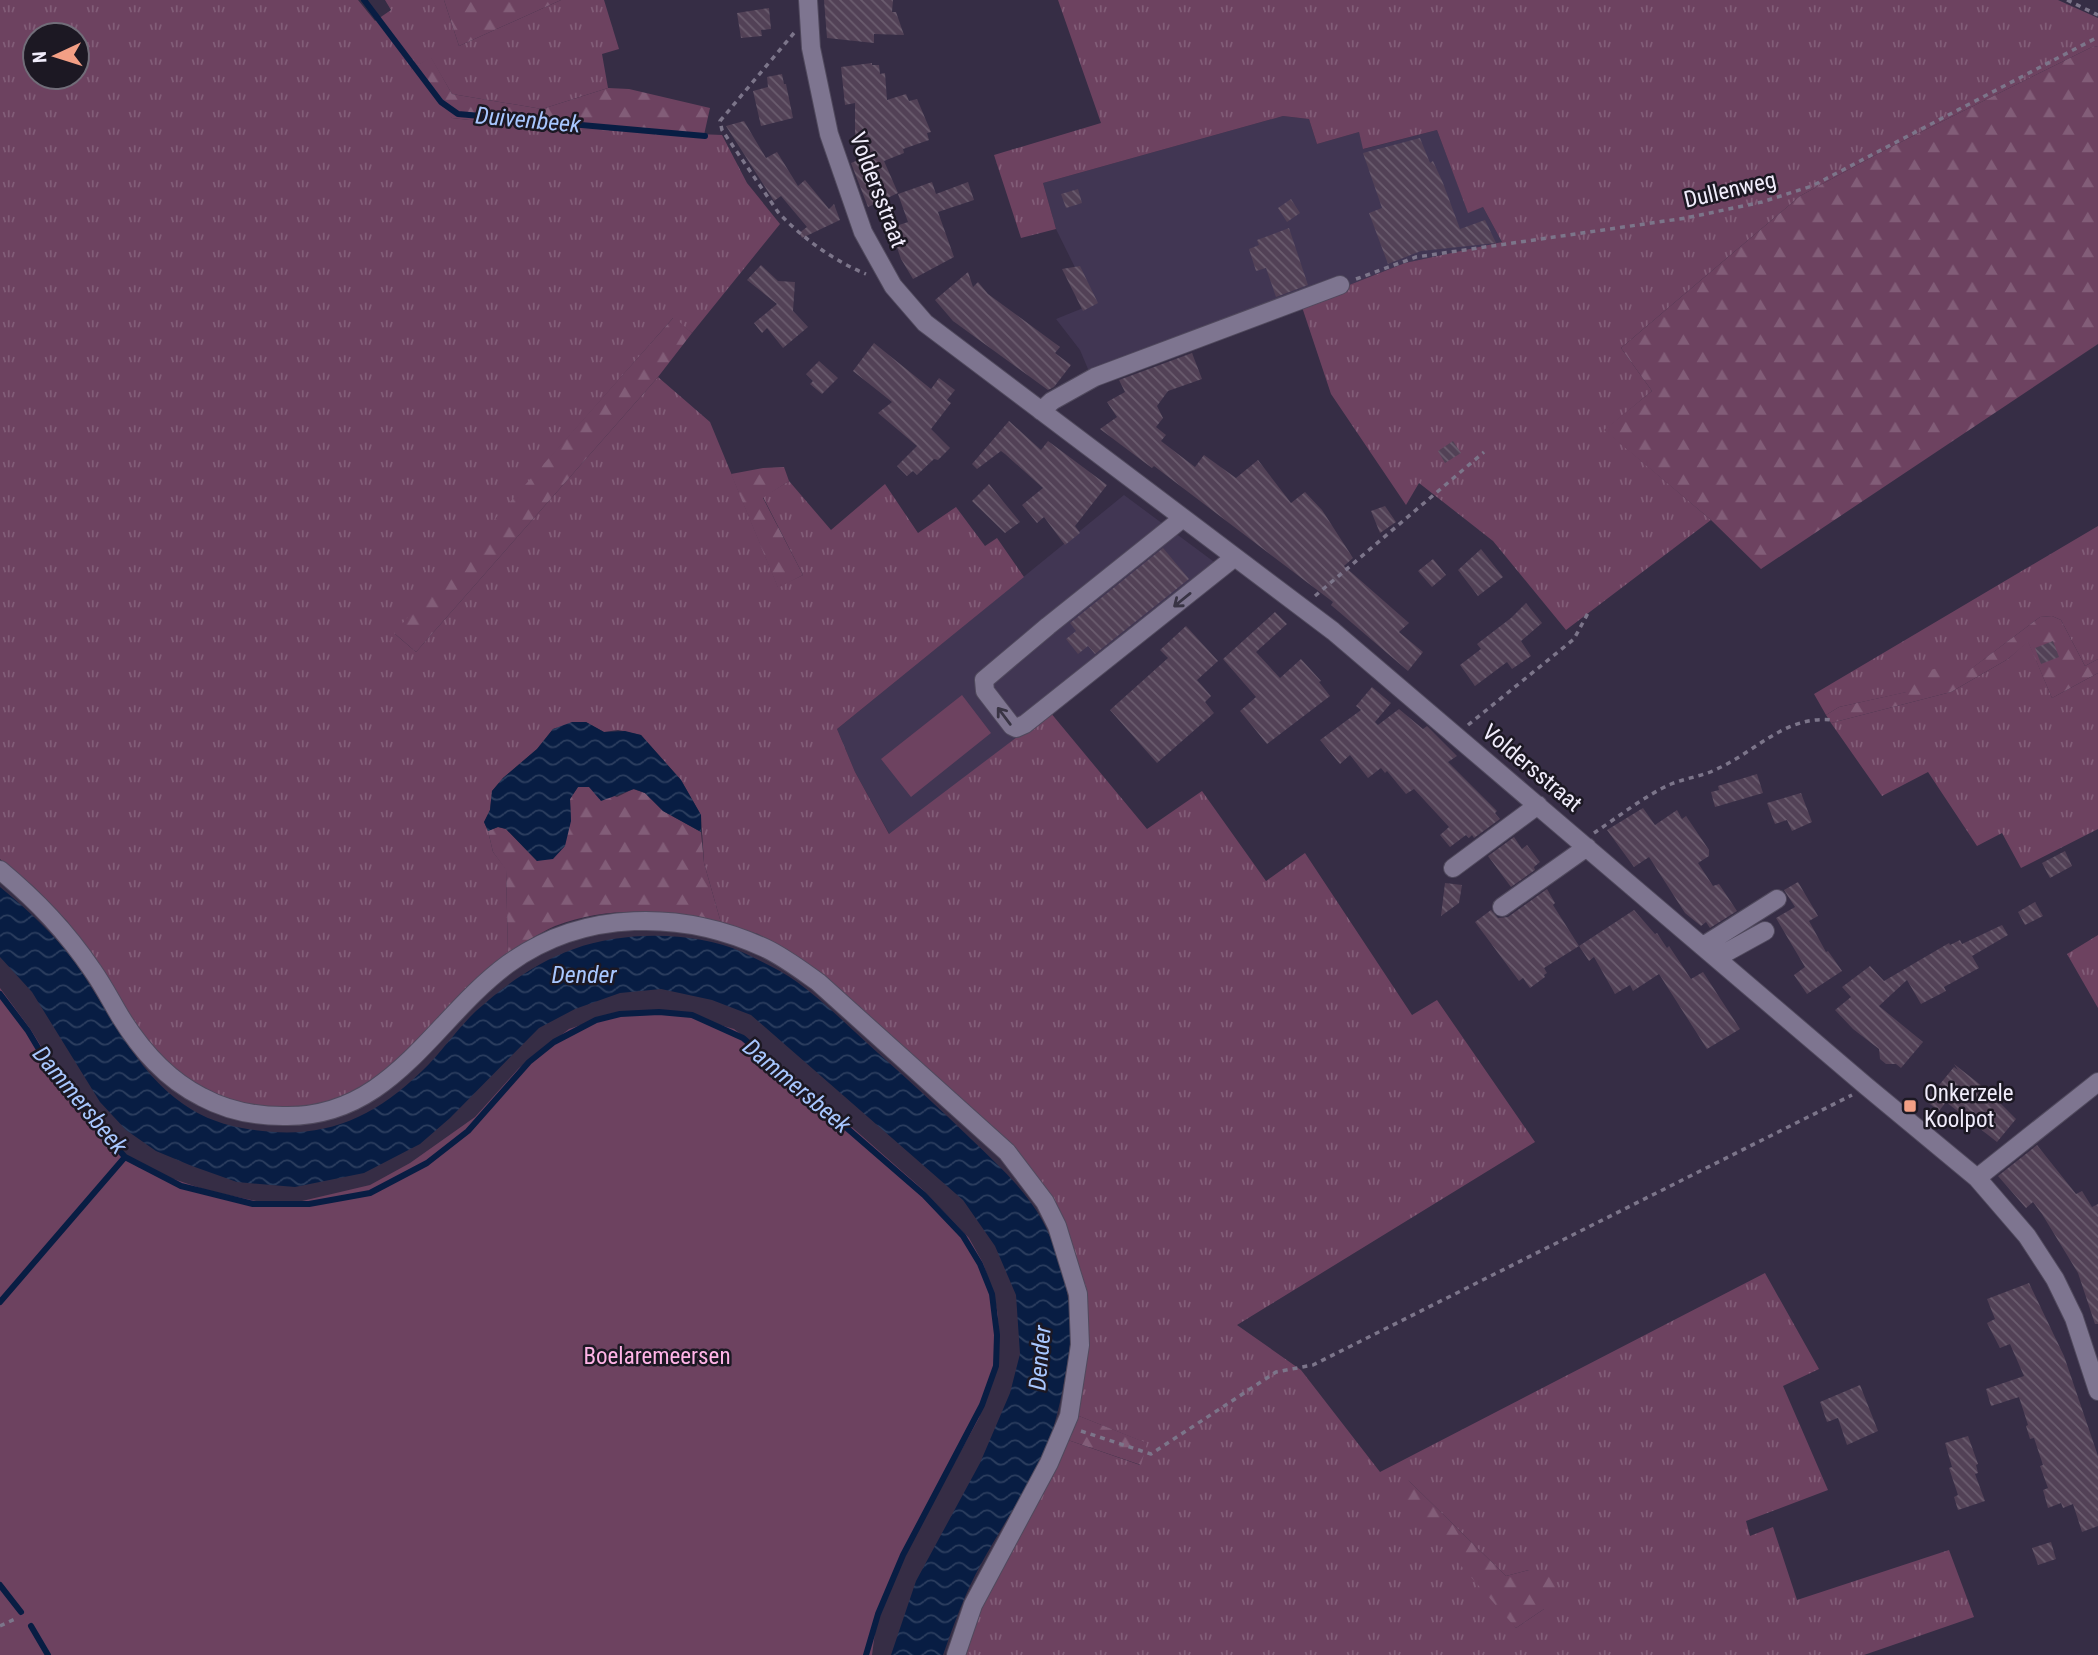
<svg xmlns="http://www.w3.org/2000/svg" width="2098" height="1655" font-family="'Roboto Condensed',sans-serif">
	<defs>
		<pattern id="grass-tufts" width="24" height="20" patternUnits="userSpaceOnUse" patternTransform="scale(1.75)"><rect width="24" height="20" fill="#6d4260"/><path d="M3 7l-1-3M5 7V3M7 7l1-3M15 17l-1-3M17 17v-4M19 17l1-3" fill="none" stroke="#825d78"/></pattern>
		<pattern id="forest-firs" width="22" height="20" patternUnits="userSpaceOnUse" patternTransform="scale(1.75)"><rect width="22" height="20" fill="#6d4260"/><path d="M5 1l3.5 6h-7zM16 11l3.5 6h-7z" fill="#825d78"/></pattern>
		<pattern id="water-waves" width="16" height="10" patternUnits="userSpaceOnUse" patternTransform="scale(1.75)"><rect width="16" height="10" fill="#081d43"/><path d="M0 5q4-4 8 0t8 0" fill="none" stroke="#2c3e5f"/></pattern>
		<pattern id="building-back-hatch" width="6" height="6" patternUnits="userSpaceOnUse" patternTransform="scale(1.75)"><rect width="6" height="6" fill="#524156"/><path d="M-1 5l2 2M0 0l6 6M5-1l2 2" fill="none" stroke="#6b5d6f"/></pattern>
	</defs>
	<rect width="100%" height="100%" fill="#362d45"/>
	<path fill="#413653" d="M1283,116l26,3 8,25 42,-12 5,17 73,-19 31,82 15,-5 19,35 -97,21 -104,41 -208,77 -13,-31 -24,-31 37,-15 -37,-75 -13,-46z
		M1124,495l101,75 -175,142 -160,123 -35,-63 -18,-43z"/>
	<path fill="url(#grass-tufts)" fill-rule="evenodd" d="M0,0h358l17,21 16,-11 -6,-10h59l15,46 102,-46h43l15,49 -17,5 6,34 -66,21 -90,-15 -21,-36 -20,11 41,49 80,9 190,8 25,48 33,41 -88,109 -19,-15 -278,316 21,18 242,-275 52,45 68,165 25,-12 -40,-78 26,-16 42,49 54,-46 33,49 38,-26 29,39 12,-8 27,39 -187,152 18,43 34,62 161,-122 97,117 55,-38 64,90 39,-28 107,162 25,-15 98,142 -298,183 64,45 79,102 385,-199 54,96 -36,17 45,104 -82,31 4,15 23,-9 24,73 152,-50 25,67 -110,38h-905l3,-10 103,-206 75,26 6,-22 -72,-29 11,-57 -37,-163 -266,-246 -24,-14 -37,-11 -17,-60 -3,-48 -20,-35 -40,-45 -23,-5 -14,2 -18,-10 -33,7 -16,20 -34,29 -11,13 -2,19 -6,12 4,9 5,21 13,17 2,84 -135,130 -38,18 -41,9 -48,-5 -43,-15 -20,-12 -40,-39 -54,-88 -22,-30 -34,-35 -33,-27zM35,35h42v42h-42zM1408,1480l98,96 23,-6 15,39 -28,19z
		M1058,0h1000l40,18v29l-4,-1 -207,103 -87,47 -179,152 31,43 -47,39 106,90 -145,110 -73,-89 -74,-58 -13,22 -75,-111 -30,-90 104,-41 97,-21 -19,-35 -15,6 -31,-83 -74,19 -4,-17 -42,12 -8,-25 -26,-3 -240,67 13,46 -35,9 -27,-83 107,-32z
		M2098,526v133l-13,7 -24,-46 -9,-4 -12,1 -73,55 -60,20 -68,15 -13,8 -12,-21z
		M2028,641l24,57 46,-25v156l-77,39 -19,-35 -25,13 -49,-74 -46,24 -51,-73 120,-31 57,-33z
		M2098,935v73l-31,-54z"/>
	<path fill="url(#forest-firs)" d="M444,0h117l-102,46z
		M2094,46l4,1v297l-337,225 -50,-49 -107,-90 48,-39 -31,-43 179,-152 87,-47z
		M431,57l21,37 90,15 66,-21 21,1 81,19 -6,27 -172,-8 -80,-9 -18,-13 -23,-36z
		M674,317l18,16 -34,44 -242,275 -22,-19z
		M784,467l5,14 -26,17 40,77 -25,13 -47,-114 32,-6z
		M2052,616l9,4 24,46 13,-7v14l-46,25 -24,-56 -20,17 -57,33 -120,31 -5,-8 13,-8 67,-15 15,-20 39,-9 8,8 72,-54z
		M578,787h11l28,10 16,-8 12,4 18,18 38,21 3,31 17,60c-55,-13 -111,-18 -166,3 -16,7 -32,18 -47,27l-2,-83 -13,-18 -5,-21 10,-4 8,2 31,32 34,-40 -1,-22z
		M1074,1414l73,29 -6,22 -76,-26z
		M1408,1480l98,96 23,-6 20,2 10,19 -15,18 -28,19 -122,-138z"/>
	<path fill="#6d4260" d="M962,695l29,38 -80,64 -30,-38z
		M0,988l31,42 48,77 40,47 19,13 71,24 47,10h46l68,-16 40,-22 65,-46 44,-49 50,-39 41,-14 57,-5 67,19 61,48 126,111 48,50 14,25 11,32 4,20 1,38 -20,65 -78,142 -25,65 -4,30h-872z"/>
	<path fill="url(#water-waves)" d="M572,722h14l18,10 21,-1 16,4 40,45 20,35v17l-38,-21 -18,-18 -11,-4 -33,12 -12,-14h-11l-8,12 1,22 -6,25 -12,13 -16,2 -31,-32 -8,-2 -10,4 -4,-9 6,-12 2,-19 11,-13 34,-29 16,-20z
		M0,887c27,22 55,48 76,77 46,66 76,148 166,164 75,14 126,-5 180,-57 19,-18 35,-42 54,-60 29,-26 61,-49 98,-62 49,-18 120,-18 168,3 18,9 39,18 55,30 29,21 55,48 81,71 32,28 63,57 93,86 26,25 53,49 71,81 15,28 25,62 28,94 2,21 -1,42 -5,62 -3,18 -7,36 -12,53 -15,45 -49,93 -72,135 -16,29 -27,60 -38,91h-52l25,-74 64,-118 30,-70 10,-39 -4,-59 -21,-49 -32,-46 -212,-185 -39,-15 -51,-11 -41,4 -45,16 -36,19 -89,90 -30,26 -56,29 -69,14 -58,-5 -45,-16 -36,-15 -30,-21 -26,-28 -68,-110 -32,-35z"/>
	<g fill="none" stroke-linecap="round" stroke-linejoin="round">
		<path stroke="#081d43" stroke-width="6" d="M364,0l77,102 17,12 247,22
			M0,994l28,37 28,47 69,79 56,29 72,18h56l61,-11 57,-30 41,-32 61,-69 25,-20 42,-22 24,-6 39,-2 33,3 51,23 181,157 39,41 17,28 12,30 5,41 -1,31 -14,39 -79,150 -25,59 -12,41
			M0,1302l125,-145
			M0,1585l21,27
			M31,1626l17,29"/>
	</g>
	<path fill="url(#building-back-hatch)" d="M824,0h69l-1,12h4l8,23 -30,-1v9l-47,-5z
		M769,8l2,21 -10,1 1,6 -21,2 -4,-25z
		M872,63v2h7l1,9 5,-1 2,27 19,-6 3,7 8,-2 14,33 -4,1 2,7 -26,9 1,4 -20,8 14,32 -30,14 -17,-44 10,-4 -6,-21v-35l-10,2 -4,-38z
		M782,74l2,10h2l7,34 -32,8 -8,-35 15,-4 -1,-10z
		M744,121l22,37 11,-6 21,34 7,-6 24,29 5,-5 6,16 -38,18 -3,-5 8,-6 -26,-31 -7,5 -48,-75z
		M1420,138l10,25 3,-2 10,22 17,46 25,-9 11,23 -75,8 -33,13 -19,-51 13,-5 -19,-55z
		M932,182l4,12 32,-12 6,18 -36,12 16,45 -41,22 -12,-20 -11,-31 18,-6 -10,-28z
		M1078,189l4,14 -16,5 -5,-14z
		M1291,199l9,14 -13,9 -9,-14z
		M1289,228l19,57 -32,12 -10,-29 -10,3 -7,-22 10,-4 -2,-5z
		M761,265l17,16 17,1 -2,29 15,16 -25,21 -16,-20 -5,5 -8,-10 23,-19 -30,-24z
		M1080,266l18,37 -15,8 -21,-42z
		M968,272l5,15 5,-5 10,12 72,53 -5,6 16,12 -17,22 -6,3 -95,-69 -18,-21z
		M874,343l57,46 8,-11 16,12 -8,10 4,3 -20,26 19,19 -12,12 -4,-1 -17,16 -4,-4 -6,5 -10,-10 20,-20 -39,-33 14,-11 -39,-31z
		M1192,353l10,26 -34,12 -11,15 6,12 -7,9 10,8 -5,6 34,26 9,-12 32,23 22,-18 33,43 14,-11 17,18 31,48 -9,8 65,57 -10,9 24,20 -15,19 -77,-66 2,-3 -179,-136 -2,2 -52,-39 17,-12 -10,-15 18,-10 -6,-12z
		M819,361l19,17 -16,16 -12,-10 3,-3 -7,-7z
		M1009,421l32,29 7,-9 59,44 -32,41 5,7 -15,12 -21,-28 -7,6 -15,-18 21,-17 -38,-34 -4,-3 -24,18 -5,-5z
		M1453,441l8,12 -16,10 -7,-12z
		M989,484l31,38 -15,11 -33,-32z
		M1385,506l11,16 -16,11 -9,-22z
		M1163,548l26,31 -94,75 -7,-8 -10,8 -12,-15 10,-8 -6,-8z
		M1481,549l22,28 -25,19 -20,-26z
		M1433,559l13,16 -14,12 -14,-16z
		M1526,603l16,20 -21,18 10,15 -19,13 -5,-7 -32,24 -15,-21 21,-16 -4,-5 34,-26z
		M1275,612l12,12 -31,28 24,26 21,-19 20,22 -2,1 11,14 -63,48 -27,-33 16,-14 -33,-38z
		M1186,626l32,35 -21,19 14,16 -6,6 9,11 -57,50 -47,-53 58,-52 -8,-8z
		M2053,641l6,16 -18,7 -6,-16z
		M1372,687l19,16 -16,19 3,3 21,-16 24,20 4,-3 30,30 -9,6 49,49 -2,2 5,6 -26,19 -2,-3 -3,3 -3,-3 -16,12 -10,-12 9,-8 -35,-38 -8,5 -19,-23 -2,2 -4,-5 -13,10 -18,-23 -10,9 -20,-24 41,-30 -5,-4z
		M1757,774l6,19 -48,14 -4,-15 8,-2 -1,-4z
		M1801,793l11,29 -20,9 -5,-11 -12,4 -8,-21z
		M1643,808l12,17 22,-15 5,9 4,-3 23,34v6l-11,7 15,23 6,-2 18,27 -27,17 -4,-6 -5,4 -16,-13 -36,-56 -15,10 -27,-37z
		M1514,837l8,12 5,-4 13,17 -6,5 1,3 -24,17 -23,-31z
		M2065,851l7,15 -22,12 -8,-15z
		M1798,882l20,34 -9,5 17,31 2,-1 14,20 -35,23 -13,-19 11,-8 -29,-49 19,-11 -11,-17z
		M1445,883l17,2 -3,18 -18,13z
		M1547,889l8,14 -2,2 26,41 -35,22 3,5 -3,2 1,2 -15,11 -7,-10 -4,3 -44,-59 16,-12 7,8 10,-1z
		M2035,902l8,14 -18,9 -7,-13z
		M1634,910l21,24 2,-1 10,15 2,-2 22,33 12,-7 37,57 -33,20 -48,-75 -26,17 -3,-6 -15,9 -21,-37 -5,4 -10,-15z
		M2002,925l6,10 -36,21 7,12 -35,19 2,4 -25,13 -14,-24 -28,26 44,36 -22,26 -5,-4h-10l-6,-5 -1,-10 -26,-20 -18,-19 16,-13 -9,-10 28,-21 14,15 65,-38 1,2 10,-5 2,4z
		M1954,1064l47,37 -1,2 16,16 -19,23 -51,-40 -7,9 -13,-10 28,-34 4,3z
		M2037,1145l39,49 6,-3 10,16 6,-3v120h-3l-17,-51 -36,-59 -9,-12 -7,6 -28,-32z
		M2029,1283l35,73 34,100v70l-16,6 -9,-28 -10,4 -2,-5 -13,5 -5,-18 5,-2 -8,-22 3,-1 -9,-27 -4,1 -4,-13 2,-1 -9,-28 -28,9 -5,-17 38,-13 -14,-32 -10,4 -13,-25 8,-4 -8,-20z
		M1860,1385l18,46 -31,14 -9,-27 -11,4 -7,-20z
		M1968,1436l10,28 -2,1 2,8 -3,1 10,27 -27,9 -4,-13 4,-2 -9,-27 3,-1 -7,-24z
		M2051,1542l5,17 -18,6 -6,-17z"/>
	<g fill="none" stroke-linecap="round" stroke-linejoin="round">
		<defs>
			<path id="minor" d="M808,0l3,48 18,86 34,98 30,54 32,37 408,308 533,455 111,92 50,58 28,43 19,39 24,73
				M1041,411l11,-10 43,-24 245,-92
				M1183,518l-135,108 -64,54 1,11 27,35 4,2 9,-4 210,-167
				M1453,868l85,-63
				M0,870c37,31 66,61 93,101 10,14 18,30 27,45 21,34 46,63 82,81 26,14 52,19 81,19 108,3 150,-97 225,-152 76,-55 175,-54 257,-16 19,9 36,22 53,34l189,170 38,50 12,24 21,68 2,51 -11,71 -20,47 -76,142 -17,50
				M1502,907l85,-60
				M1703,946l74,-47
				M1716,958l49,-27
				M1977,1178l121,-96"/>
		</defs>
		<use href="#minor" stroke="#50495d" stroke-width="20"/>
		<path stroke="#7c758a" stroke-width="3.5" stroke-dasharray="5 5" stroke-linecap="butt" d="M2067,0l31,15
			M794,33l-74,88 2,9 56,82c24,26 56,49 88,62
			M1356,279l60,-22 270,-39 76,-16 50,-16 286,-149
			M1315,596l169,-144
			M1468,725l106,-86 14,-26
			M1594,833c24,-16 52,-38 77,-49 15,-6 32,-8 46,-15 40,-18 68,-54 116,-49
			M1081,1431l70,23 125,-82 37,-7 539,-270
			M0,1626l15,-7"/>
		<use href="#minor" stroke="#7e7590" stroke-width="18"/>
	</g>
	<defs><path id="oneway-shaft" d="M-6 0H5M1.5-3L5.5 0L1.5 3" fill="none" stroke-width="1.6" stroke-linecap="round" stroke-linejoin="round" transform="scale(1.75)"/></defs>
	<g stroke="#393444">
		<use href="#oneway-shaft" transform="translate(1182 600) rotate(141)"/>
		<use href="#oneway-shaft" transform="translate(1004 716) rotate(-127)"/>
	</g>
	<rect fill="#f39f85" stroke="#1c1823" stroke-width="2.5" x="1903" y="1099" width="14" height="14" rx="3.5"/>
	<g text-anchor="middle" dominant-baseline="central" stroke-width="5" stroke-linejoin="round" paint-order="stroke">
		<g font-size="23" fill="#f0ecfb" stroke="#1c1823">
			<text transform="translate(878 190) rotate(69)">Voldersstraat</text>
			<text transform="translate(1730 190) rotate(-13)">Dullenweg</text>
			<text transform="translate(1532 768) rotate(40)">Voldersstraat</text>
		</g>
		<g font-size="23" fill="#f0ecfb" stroke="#1c1823" text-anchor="start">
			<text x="1924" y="1093">Onkerzele<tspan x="1924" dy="26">Koolpot</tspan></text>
		</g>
		<g font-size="23" fill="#ffb4e7" stroke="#1c1823">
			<text x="657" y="1356">Boelaremeersen</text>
		</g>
		<g font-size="24" font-style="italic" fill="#a8c7ff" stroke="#1c1823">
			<text transform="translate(528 120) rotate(5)">Duivenbeek</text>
			<text x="584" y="975">Dender</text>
			<text transform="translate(797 1086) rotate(40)">Dammersbeek</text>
			<text transform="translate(80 1100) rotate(50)">Dammersbeek</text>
			<text transform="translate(1040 1358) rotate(-85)">Dender</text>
		</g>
	</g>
	<g transform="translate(56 56) rotate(266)"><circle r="33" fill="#1c1823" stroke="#716d79" stroke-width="2"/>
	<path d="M0-5L12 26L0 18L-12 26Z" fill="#f39f85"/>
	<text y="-10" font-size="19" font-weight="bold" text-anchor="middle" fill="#f0ecfb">N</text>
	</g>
</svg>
